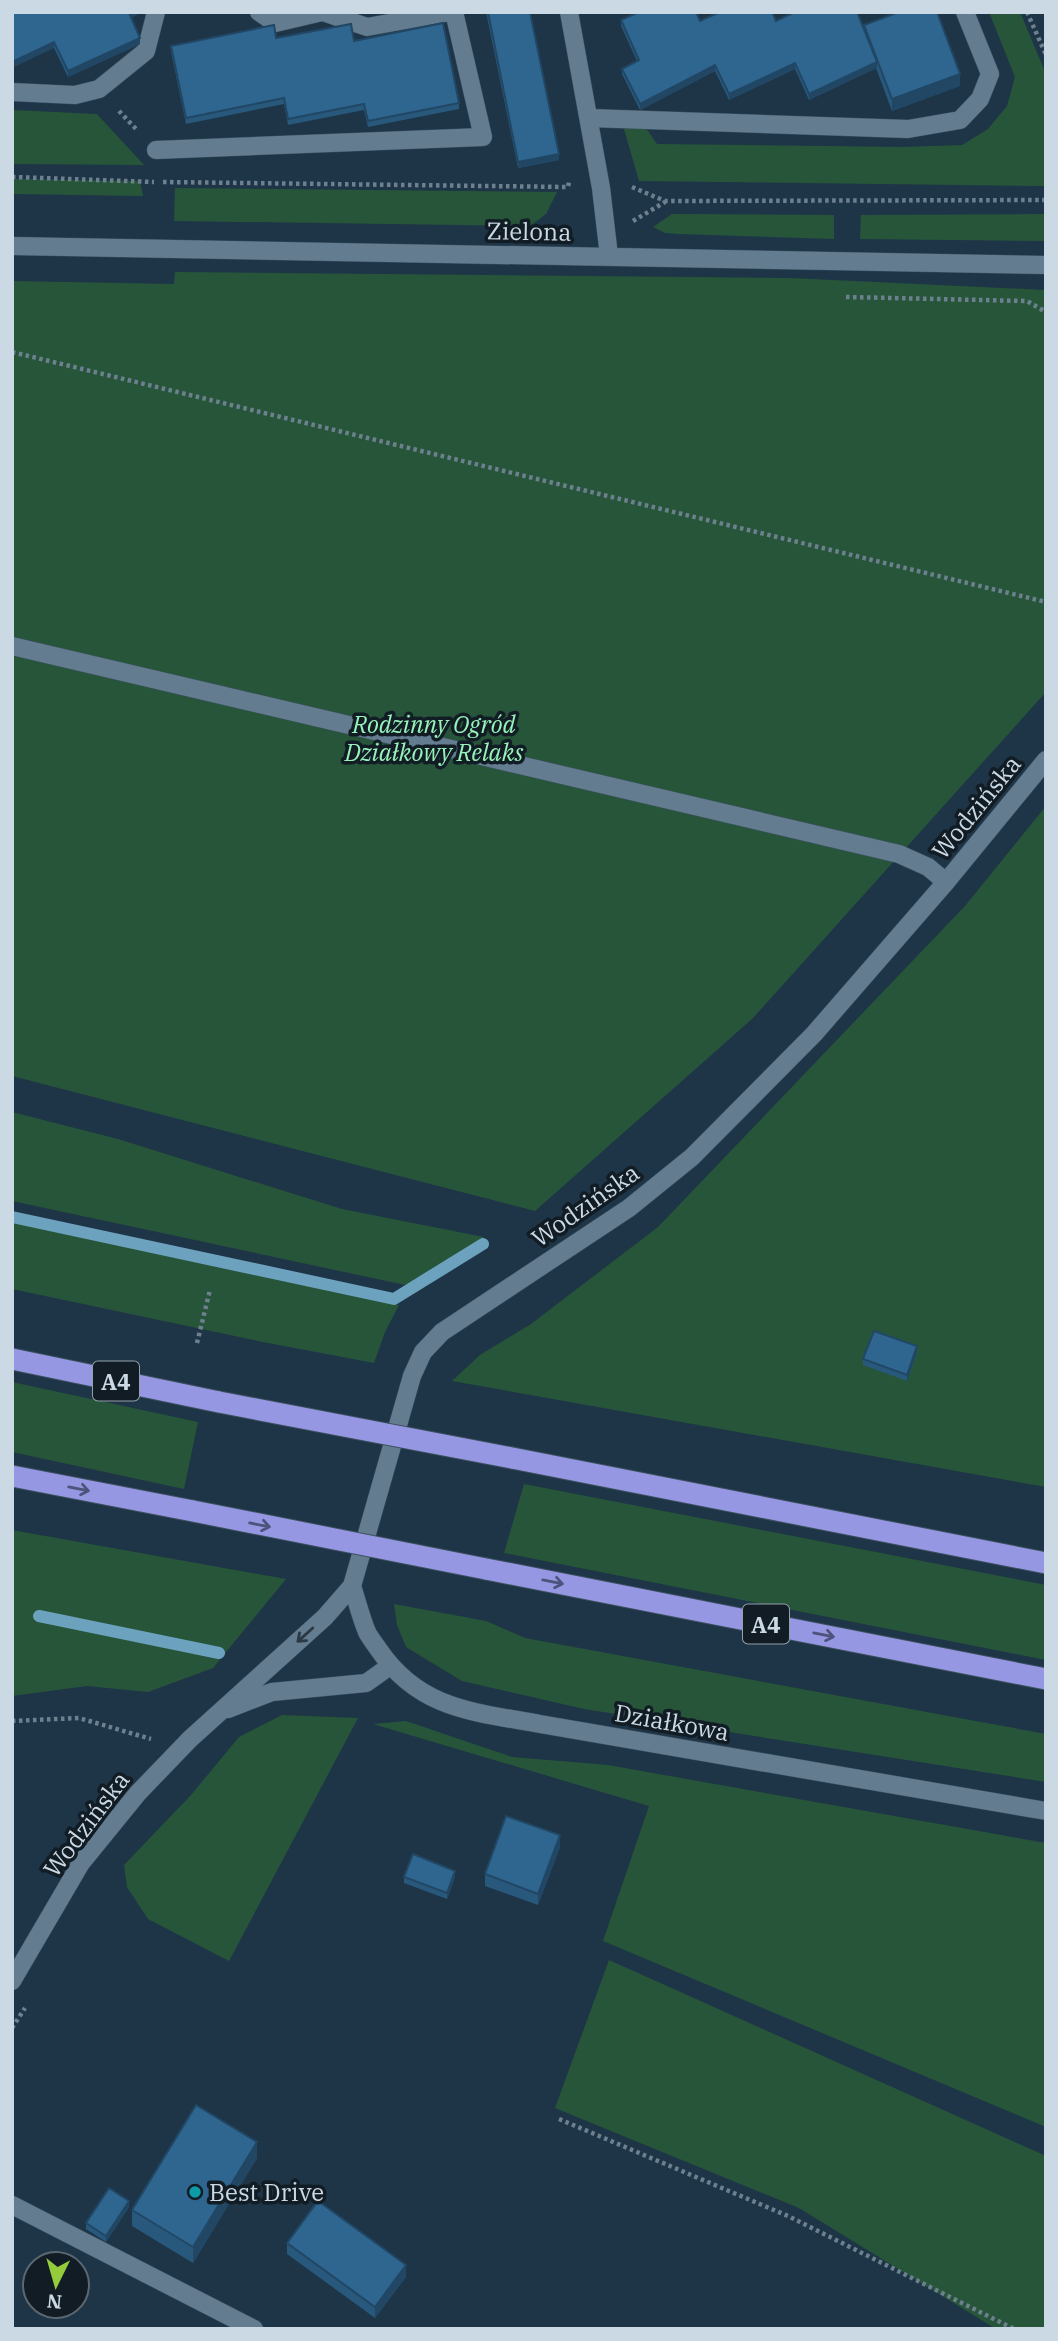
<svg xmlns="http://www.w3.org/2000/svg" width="1058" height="2341" font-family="'IBM Plex Serif',serif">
	<rect width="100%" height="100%" fill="#1e3547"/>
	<path fill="#27553a" d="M989,12h31l26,62v112l-407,-5 -15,-52 22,-1 11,16 246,3 59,-2 26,-16 19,-23 8,-29z
		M12,110l85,4 47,51 -132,-1z
		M12,179l128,2 3,15 -131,-2z
		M175,188l382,4 -11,22 -16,12 -356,-5z
		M672,214l162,1v24l-155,-5 -14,-1 -12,-6z
		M1046,214v27l-186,-2 1,-24z
		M175,272l615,6 256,12v402l-294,327 -217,192 -523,-135v-795l162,3z
		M1046,806v681l-594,-106 28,-26 51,-31 127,-97 307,-321z
		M12,1112l106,27 224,70 142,28 -74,49 -398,-85z
		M12,1222l387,83 -14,27 -11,31 -111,-21 -251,-53z
		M12,1382l186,40 -14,67 -172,-37z
		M524,1484l522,101v75l-542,-107z
		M12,1530l274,49 -73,89 -65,24 -61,-6 -75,10z
		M394,1604l92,17 39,17 521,96v48l-462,-73 -122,-28 -56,-34 -9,-22z
		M282,1715l76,3 -129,243 -81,-42 -21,-32 -3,-22 67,-70 48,-58z
		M406,1721l106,36 96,8 438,78v284l-443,-186 46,-135 -276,-82z
		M609,1960l437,196v173h-50l-197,-121 -244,-100z"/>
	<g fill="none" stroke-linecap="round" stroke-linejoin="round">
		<path stroke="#6da2bf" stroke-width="12" d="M12,1217l382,82 89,-55
			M39,1616l180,37"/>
		<defs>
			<path id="lane" d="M259,12l16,11 47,-11
				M323,12l44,15 83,-15
				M12,92l63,3 24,-6 47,-38 10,-39
				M589,118l319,11 52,-9 20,-21 10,-25 -25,-62
				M156,150l327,-13 -29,-125
				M12,646l887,208 29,13 18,15
				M12,2205l242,124"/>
			<path id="street" d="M569,12l32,176 8,68"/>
			<path id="secondary" d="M12,246l1034,19
				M352,1586c5,15 9,32 15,46 3,6 8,12 12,18 41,60 96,62 161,74l506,87
				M228,1709l44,-17 94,-9 24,-17
				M12,1981l69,-118 57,-70 52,-54 135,-122 27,-31 60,-210 11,-24 19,-20 187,-124 63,-51 122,-123 132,-152 100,-122"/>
			<path id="highway" d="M12,1359l207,43
				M512,1458l534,105
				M12,1476l181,35
				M486,1569l560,110"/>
		</defs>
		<use href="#lane" stroke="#3d5160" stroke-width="19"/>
		<use href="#street" stroke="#3d5160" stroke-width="19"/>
		<use href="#secondary" stroke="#3d5160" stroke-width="19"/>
		<use href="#highway" stroke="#3d5160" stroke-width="23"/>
		<path stroke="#6d808f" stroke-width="4.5" stroke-dasharray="3.5 3.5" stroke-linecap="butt" d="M1027,12l19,43
			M119,111l18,19
			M12,177l142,5
			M163,182l405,5 1,-5
			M632,187l33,14 381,-1
			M633,221l32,-19
			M846,297l181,4 19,11
			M12,352l1034,250
			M197,1343l13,-53
			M12,1721l67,-3 72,21
			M12,2028l13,-20
			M559,2119l229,97 226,113"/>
		<use href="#lane" stroke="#637c90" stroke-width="18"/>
		<use href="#street" stroke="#637c90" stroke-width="18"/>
		<use href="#secondary" stroke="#637c90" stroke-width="18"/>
		<use href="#highway" stroke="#9697e3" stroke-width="21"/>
		<defs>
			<path id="highway-bridge" d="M219,1402l293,56
				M193,1511l293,58"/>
		</defs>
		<use href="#highway-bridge" stroke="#3d5160" stroke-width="23" stroke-linecap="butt"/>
		<use href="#highway-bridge" stroke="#9697e3" stroke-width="21"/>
	</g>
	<path fill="#28587c" d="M12,12h130l-11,6 9,26 -72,33 -14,-29z
		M486,12h44l29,148 -41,8z
		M621,20l155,1 88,11v-7l96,61 -68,25 -16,-43 -67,32 -14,-31 -66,31 -14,-29 -75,39 -18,-36v-5l15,-8 -16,-35z
		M276,38l78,3 105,62v6l-91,18 -4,-17 -76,15 -4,-21 -98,20 -15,-72v-6z
		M917,1352l-10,29 -44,-16v-6z
		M560,1847l-22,58 -53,-19v-12z
		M404,1877h51l-8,22 -43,-16z
		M257,2158l-64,105 -61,-37v-16z
		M129,2207l-23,35 -20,-13v-6z
		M287,2243l119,34 -31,41 -88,-64z"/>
	<path fill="#214765" d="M130,12h12l-13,7v-6z
		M140,38v6l-72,33v-6z
		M54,42v6l-42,20v-6z
		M877,62v6l-68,32v-6z
		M795,63v6l-66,31v-6z
		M715,65v6l-75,39v-6z
		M960,74v12l-68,25v-12z
		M559,154v6l-41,8v-6z
		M917,1346v6l-10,29v-6z
		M560,1835v12l-22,58v-11z
		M455,1871v6l-8,22v-6z
		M257,2142v16l-64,105v-16z
		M129,2201v6l-23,35v-6z
		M406,2265v12l-31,41v-11z"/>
	<path fill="#2f6690" stroke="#214765" stroke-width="2" d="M12,12h118l-1,1 11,25 -72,33 -14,-29 -42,20z
		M488,12h42l29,142 -41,8z
		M639,12h57l4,9 20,-9h52l4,9 19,-9h62l20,50 -68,32 -14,-31 -66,31 -14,-29 -75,39 -18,-35 17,-9 -18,-40z
		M899,12h38l23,62 -68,25 -28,-74z
		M443,23l16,80 -91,18 -4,-17 -76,15 -4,-21 -98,20 -15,-72 103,-21 2,13 75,-14 3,17z
		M874,1331l43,15 -10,29 -44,-16z
		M506,1816l54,19 -22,59 -53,-20z
		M413,1854l42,17 -8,22 -43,-16z
		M196,2105l61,37 -64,105 -61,-37z
		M109,2188l20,13 -23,35 -20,-13z
		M318,2201l88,64 -31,42 -88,-64z"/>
	<defs><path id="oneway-shaft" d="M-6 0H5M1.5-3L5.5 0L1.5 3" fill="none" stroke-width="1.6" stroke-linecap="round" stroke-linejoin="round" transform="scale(1.75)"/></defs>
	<g stroke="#4d537a">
		<use href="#oneway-shaft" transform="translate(79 1489) rotate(11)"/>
		<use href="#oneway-shaft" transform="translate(260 1525) rotate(11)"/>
		<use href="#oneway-shaft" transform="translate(553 1582) rotate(11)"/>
		<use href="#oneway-shaft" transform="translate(824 1635) rotate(11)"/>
	</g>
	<use stroke="#2a3944" href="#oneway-shaft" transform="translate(305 1635) rotate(138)"/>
	<circle fill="#0f9aa8" stroke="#121c24" stroke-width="2.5" cx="195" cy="2192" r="7"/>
	<g text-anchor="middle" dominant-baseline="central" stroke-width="7" stroke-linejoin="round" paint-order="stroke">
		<g fill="#121c24" stroke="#94a0aa" stroke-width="2">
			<rect x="93" y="1361.5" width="46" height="39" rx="5"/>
			<rect x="743" y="1604.5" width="46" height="39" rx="5"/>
		</g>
		<g font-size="23" font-weight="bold" fill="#cbd9e4">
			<text x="116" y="1381">A4</text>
			<text x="766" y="1624">A4</text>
		</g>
		<g font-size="24" fill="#cbd9e4" stroke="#121c24">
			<text transform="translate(529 231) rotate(1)">Zielona</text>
			<text transform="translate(976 807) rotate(-51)">Wodzińska</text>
			<text transform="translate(585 1205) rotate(-35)">Wodzińska</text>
			<text transform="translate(672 1722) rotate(10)">Działkowa</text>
			<text transform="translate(86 1824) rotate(-53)">Wodzińska</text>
		</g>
		<g font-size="24" font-style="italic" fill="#97f3ba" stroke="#121c24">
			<text x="434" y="724">Rodzinny Ogród<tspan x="434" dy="28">Działkowy Relaks</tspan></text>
		</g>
		<g font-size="24" fill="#cbd9e4" stroke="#121c24" text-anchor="start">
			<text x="209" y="2192">Best Drive</text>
		</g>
	</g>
	<rect width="1058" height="2341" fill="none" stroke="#cbd9e4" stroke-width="28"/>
	<g transform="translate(56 2285) rotate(185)"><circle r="33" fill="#121c24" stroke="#5c6871" stroke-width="2"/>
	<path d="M0-5L12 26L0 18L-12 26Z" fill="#94cc3c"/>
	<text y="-10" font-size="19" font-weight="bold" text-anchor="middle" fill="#cbd9e4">N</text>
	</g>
</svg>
